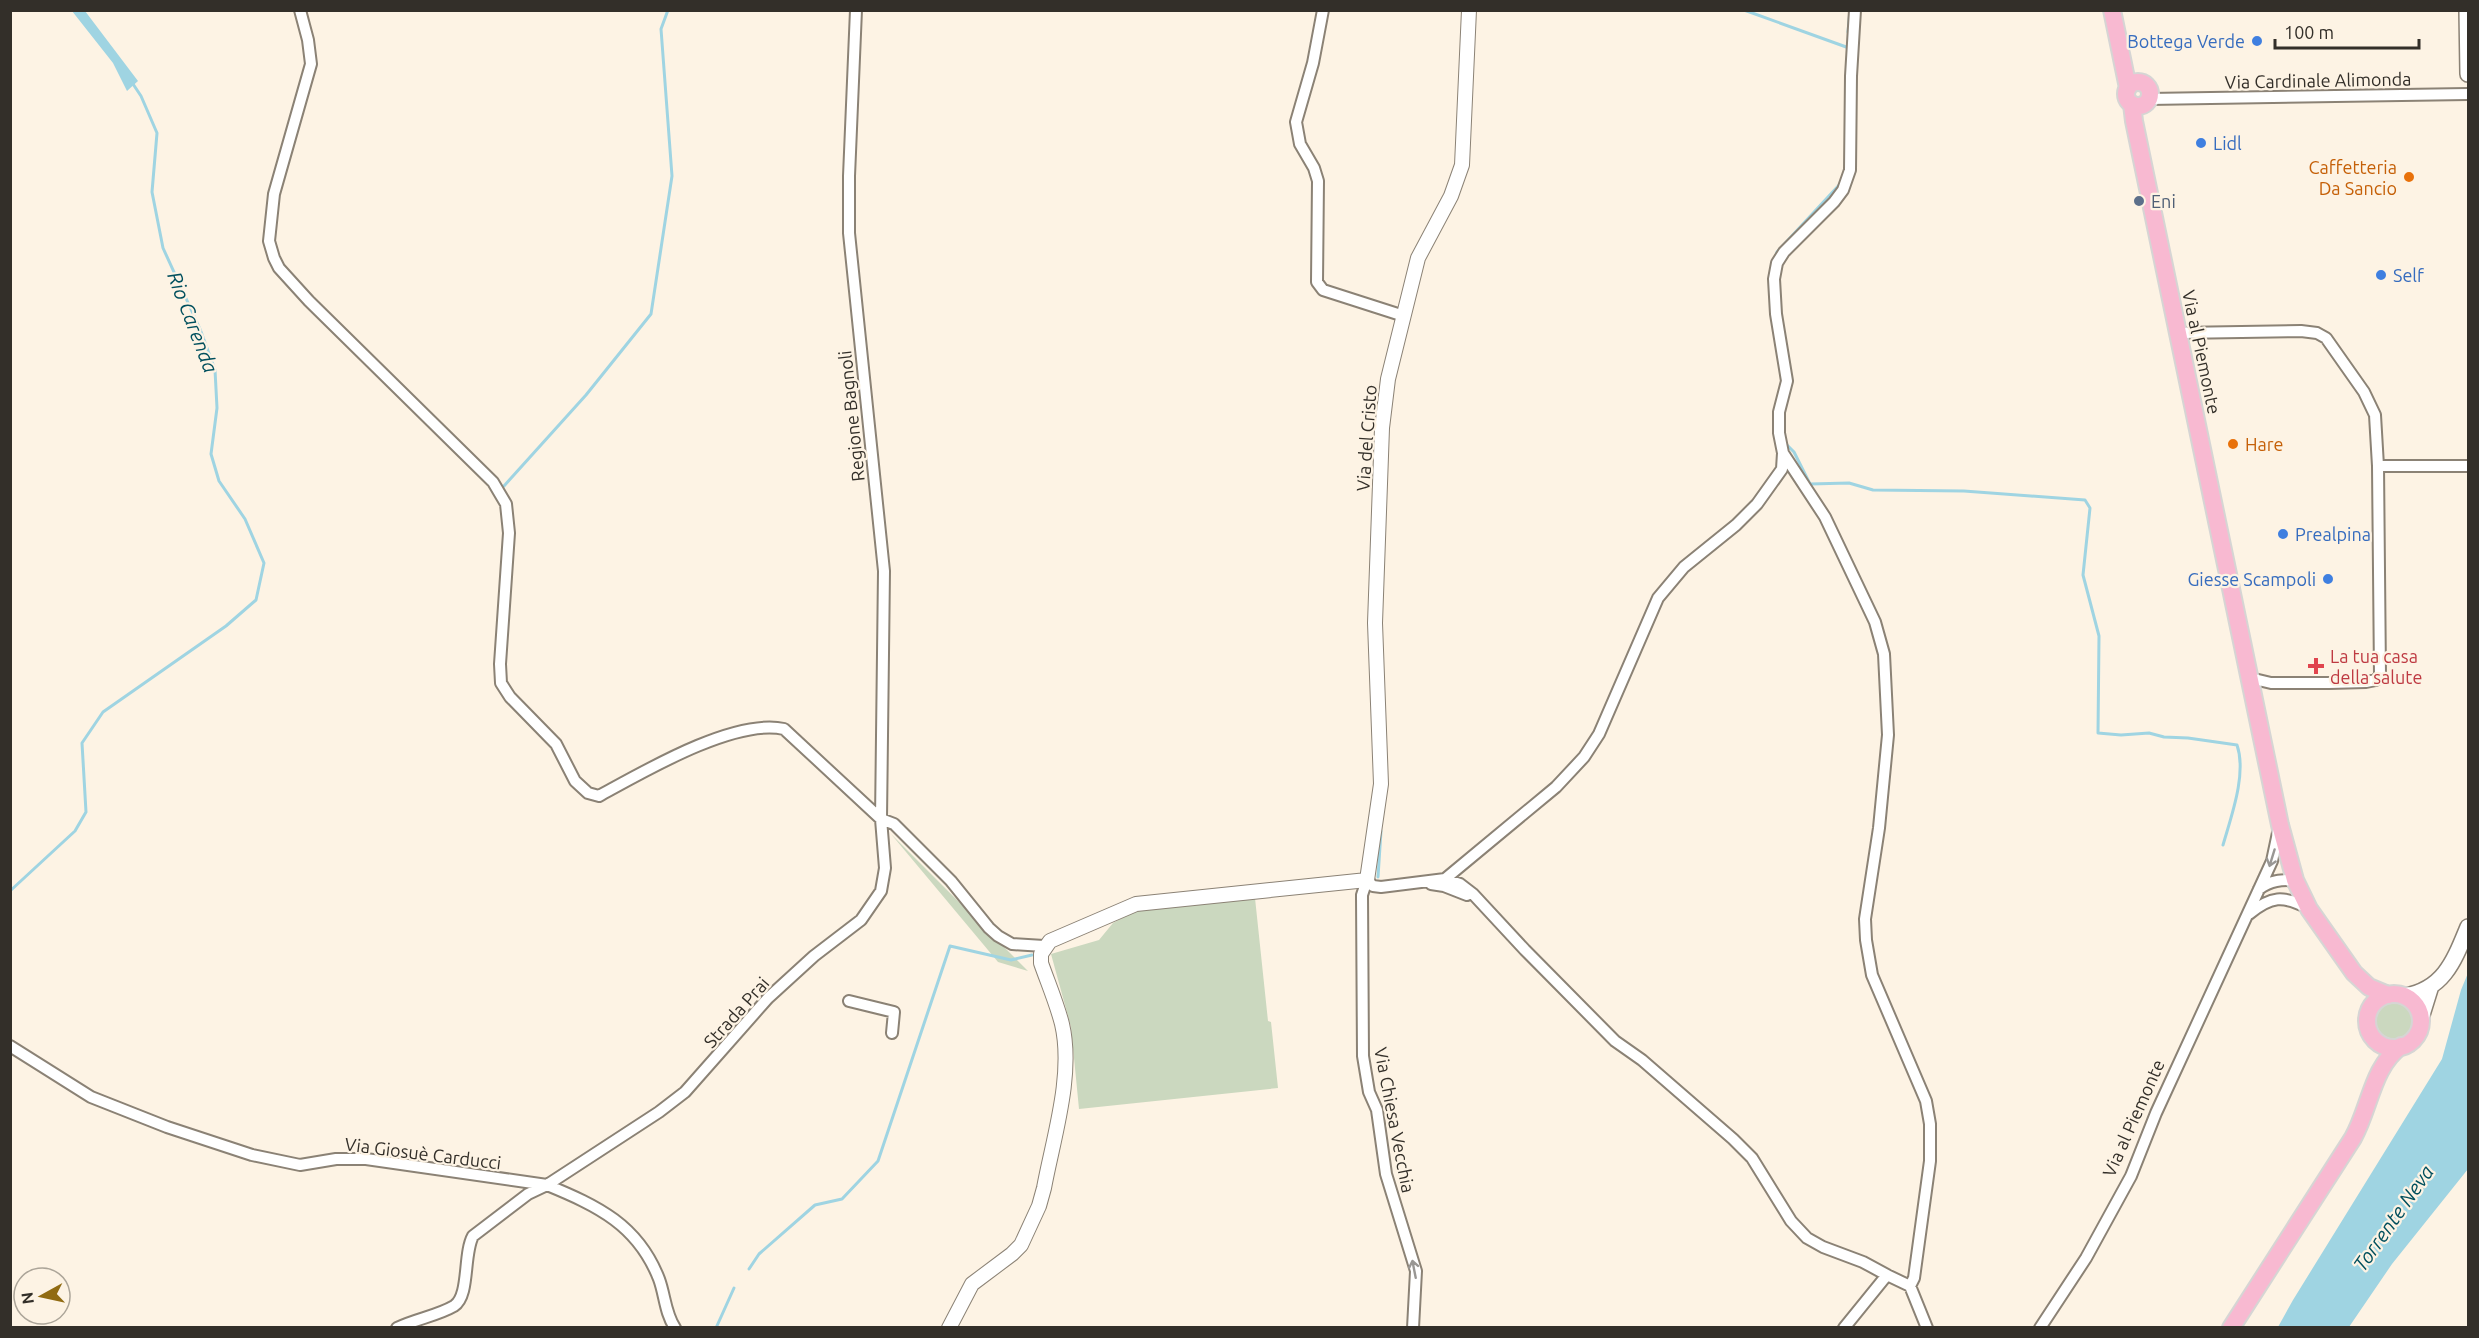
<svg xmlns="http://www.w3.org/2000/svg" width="2479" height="1338" font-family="Ubuntu,sans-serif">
	<rect width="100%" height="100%" fill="#fdf3e4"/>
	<path fill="#cbd8bf" d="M891,834l137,137 -30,-9z
		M1255,898l13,123 3,1 7,66 -199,21 -8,-82 -20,-73 48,-14 14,-17 26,-14z
		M2376 1020a19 19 0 1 1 38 0a19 19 0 1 1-38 0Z"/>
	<path fill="#9fd4e2" d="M72,11h13l53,70 -11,10 -14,-28z
		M2468,973v196l-76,95 -43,63h-71l15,-27 149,-241 19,-69z"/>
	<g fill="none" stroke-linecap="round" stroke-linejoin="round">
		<path stroke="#9fd4e2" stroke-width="3" d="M1744,10l105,38
			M1848,32l2,-22
			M1775,259l2,-7 64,-69
			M1787,445l7,7 16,32 39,-1 24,7 91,1 121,9 5,8 -7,67 16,61 -1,97 23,2 28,-2 15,4 24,1 49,7c10,29 -6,72 -14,100
			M504,486l82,-91 65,-81 21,-138 -11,-147 7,-19
			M1378,877l3,-46
			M10,891l65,-60 11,-19 -4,-69 21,-31 123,-86 30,-26 8,-37 -19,-44 -26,-38 -8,-27 6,-46 -2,-38 -15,-41 -37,-81 -11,-56 5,-59 -16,-37 -10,-15
			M749,1269l10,-15 56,-49 27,-6 36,-38 72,-215 61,14 21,-5
			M716,1328l18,-40"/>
		<defs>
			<path id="minor" d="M300,10l8,30 3,24 -37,130 -5,47 5,17 5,10 30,33 184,181 13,22 3,29 -9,131 1,19 9,14 46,47 19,37 13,12 11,3c44,-24 135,-78 185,-67l97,90 13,5 57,57 38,47 9,8 14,8 32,2
				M1323,10l-10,53 -17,59 4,22 14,24 4,13 -1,101 6,8 81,26
				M1855,10l-4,66 -1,94 -7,20 -9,12 -50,50 -7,11 -3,16 2,35 11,67 -8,31v21l4,20 42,64 50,105 9,32 4,81 -9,93 -14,91 1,21 6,35 54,126 4,23v37l-16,117 -4,8 17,42
				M2149,99l319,-5
				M2179,333l122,-2 16,2 9,5 38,54 11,23 3,51 2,209 -4,5 -10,2 -37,1h-58l-21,-5
				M2378,466h90
				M1445,879l111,-92 28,-30 15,-23 59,-136 26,-31 52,-42 21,-21 25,-35 1,-16
				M1431,884l13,2 23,9
				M2259,889c12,-9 22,-9 36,-9
				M2249,914c22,-18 34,-19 59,-6
				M849,1001l45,11 -2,21
				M10,1046l81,51 76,30 85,28 48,10 36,-6h30l181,26c51,21 91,40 112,94 6,16 6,34 16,49
				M397,1328c18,-9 40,-12 57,-22 16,-10 9,-52 19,-70l55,-42 19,-9 112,-73 26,-20 83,-94 46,-42 47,-36 20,-29 4,-23 -4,-49 3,-248 -35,-338v-57l7,-166
				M1413,1328l3,-57 -30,-97 -9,-64 -8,-18 -6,-36 -1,-161 5,-15 6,6 8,1 64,-8 15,5 13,10 52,56 90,91 27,19 91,79 19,19 39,63 16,17 16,9 40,15 24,13
				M1844,1328l43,-53 23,11
				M2040,1328l46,-70 45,-82 25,-63 116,-252 7,-33"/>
			<path id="tertiary" d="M949,1328l23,-44 40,-30 9,-9 18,-39 5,-18c9,-49 30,-113 18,-164 -5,-20 -14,-41 -21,-61v-9l9,-13 86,-37 231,-24 14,-96 -6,-161 7,-195 6,-49 30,-121 33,-62 11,-31 7,-155"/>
			<path id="secondary" d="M2467,10l1,64
				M2405,996c39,-7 49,-35 63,-69
				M2421,1018l9,-29"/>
			<path id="primary" d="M2112,10l16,78
				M2126 94a12 12 0 1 1 24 0a12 12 0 1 1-24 0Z
				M2132,104l2,17 146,704 15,55 14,29 45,64 15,14 19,8
				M2367 1021a27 27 0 1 1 54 0a27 27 0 1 1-54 0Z
				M2231,1328l122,-190c17,-30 19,-71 48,-92"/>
		</defs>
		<use href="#minor" stroke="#8b8275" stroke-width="14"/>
		<use href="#tertiary" stroke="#8b8275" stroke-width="16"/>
		<use href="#secondary" stroke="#8b8275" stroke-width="18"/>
		<use href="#primary" stroke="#d6d5d4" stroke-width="20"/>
		<use href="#minor" stroke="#fff" stroke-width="10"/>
		<use href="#tertiary" stroke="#fff" stroke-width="14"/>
		<use href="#secondary" stroke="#fff" stroke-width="15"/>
		<use href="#primary" stroke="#f8b9d1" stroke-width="16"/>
	</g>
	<defs><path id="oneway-shaft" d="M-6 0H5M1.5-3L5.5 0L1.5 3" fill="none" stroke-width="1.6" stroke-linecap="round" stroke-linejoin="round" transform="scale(1.5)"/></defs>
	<g stroke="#999794">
		<use href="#oneway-shaft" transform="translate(2272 858) rotate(107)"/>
		<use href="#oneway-shaft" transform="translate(1414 1269) rotate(-101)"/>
	</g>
	<g fill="#3f7fe0" stroke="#fdf3e4" stroke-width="2">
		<circle cx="2257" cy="41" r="6"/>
		<circle cx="2201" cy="143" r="6"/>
		<circle cx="2381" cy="275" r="6"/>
		<circle cx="2283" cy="534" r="6"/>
		<circle cx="2328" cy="579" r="6"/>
	</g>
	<g fill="#e8710a" stroke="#fdf3e4" stroke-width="2">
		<circle cx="2409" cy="177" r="6"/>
		<circle cx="2233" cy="444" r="6"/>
	</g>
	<circle fill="#5c6f8a" stroke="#fdf3e4" stroke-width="2" cx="2139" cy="201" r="6"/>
	<path fill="#e0444e" stroke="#fdf3e4" stroke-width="2" d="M2313 657h6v6h6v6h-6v6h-6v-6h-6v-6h6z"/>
	<g text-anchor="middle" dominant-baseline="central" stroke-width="4.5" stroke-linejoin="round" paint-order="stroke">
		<g font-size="18" fill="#366cbe" stroke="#fdf3e4" text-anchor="start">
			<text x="2245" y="41" text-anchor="end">Bottega Verde</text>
			<text x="2213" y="143">Lidl</text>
			<text x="2393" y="275">Self</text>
			<text x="2295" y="534">Prealpina</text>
			<text x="2316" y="579" text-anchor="end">Giesse Scampoli</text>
		</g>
		<g font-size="18" fill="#332f29" stroke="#fdf3e4">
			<text transform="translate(2318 80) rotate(-1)">Via Cardinale Alimonda</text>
			<text transform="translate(2202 352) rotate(78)">Via al Piemonte</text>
			<text transform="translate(851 416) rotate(-96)">Regione Bagnoli</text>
			<text transform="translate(1366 438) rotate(-86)">Via del Cristo</text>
			<text transform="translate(736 1012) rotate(-48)">Strada Prai</text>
			<text transform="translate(2133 1118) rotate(-66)">Via al Piemonte</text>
			<text transform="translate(1395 1120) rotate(79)">Via Chiesa Vecchia</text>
			<text transform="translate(423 1153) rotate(7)">Via Giosuè Carducci</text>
		</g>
		<g font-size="18" fill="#c56008" stroke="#fdf3e4" text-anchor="end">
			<text x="2397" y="167">Caffetteria<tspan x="2397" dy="21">Da Sancio</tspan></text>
			<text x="2245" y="444" text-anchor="start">Hare</text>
		</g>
		<g font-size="18" fill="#4e5e75" stroke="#fdf3e4" text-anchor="start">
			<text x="2151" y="201">Eni</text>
		</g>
		<g font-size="18" fill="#be3a42" stroke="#fdf3e4" text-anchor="start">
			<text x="2330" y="656">La tua casa<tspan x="2330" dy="21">della salute</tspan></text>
		</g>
		<g font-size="20" font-style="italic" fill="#004f5d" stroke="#fdf3e4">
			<text transform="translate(193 322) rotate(69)">Rio Carenda</text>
			<text transform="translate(2393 1218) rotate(-55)">Torrente Neva</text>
		</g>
	</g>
	<rect width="2479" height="1338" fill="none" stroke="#332f29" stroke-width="24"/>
	<g transform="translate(42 1296) rotate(262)"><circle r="28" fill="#fdf3e4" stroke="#aca599" stroke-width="1.5"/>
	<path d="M0-4.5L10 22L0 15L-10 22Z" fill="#916b12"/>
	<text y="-9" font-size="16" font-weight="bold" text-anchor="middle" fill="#332f29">N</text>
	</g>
	<path d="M2275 39v9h144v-9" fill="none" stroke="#332f29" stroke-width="3"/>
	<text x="2284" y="39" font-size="18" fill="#332f29" stroke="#fdf3e4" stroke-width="4.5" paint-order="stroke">100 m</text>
</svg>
